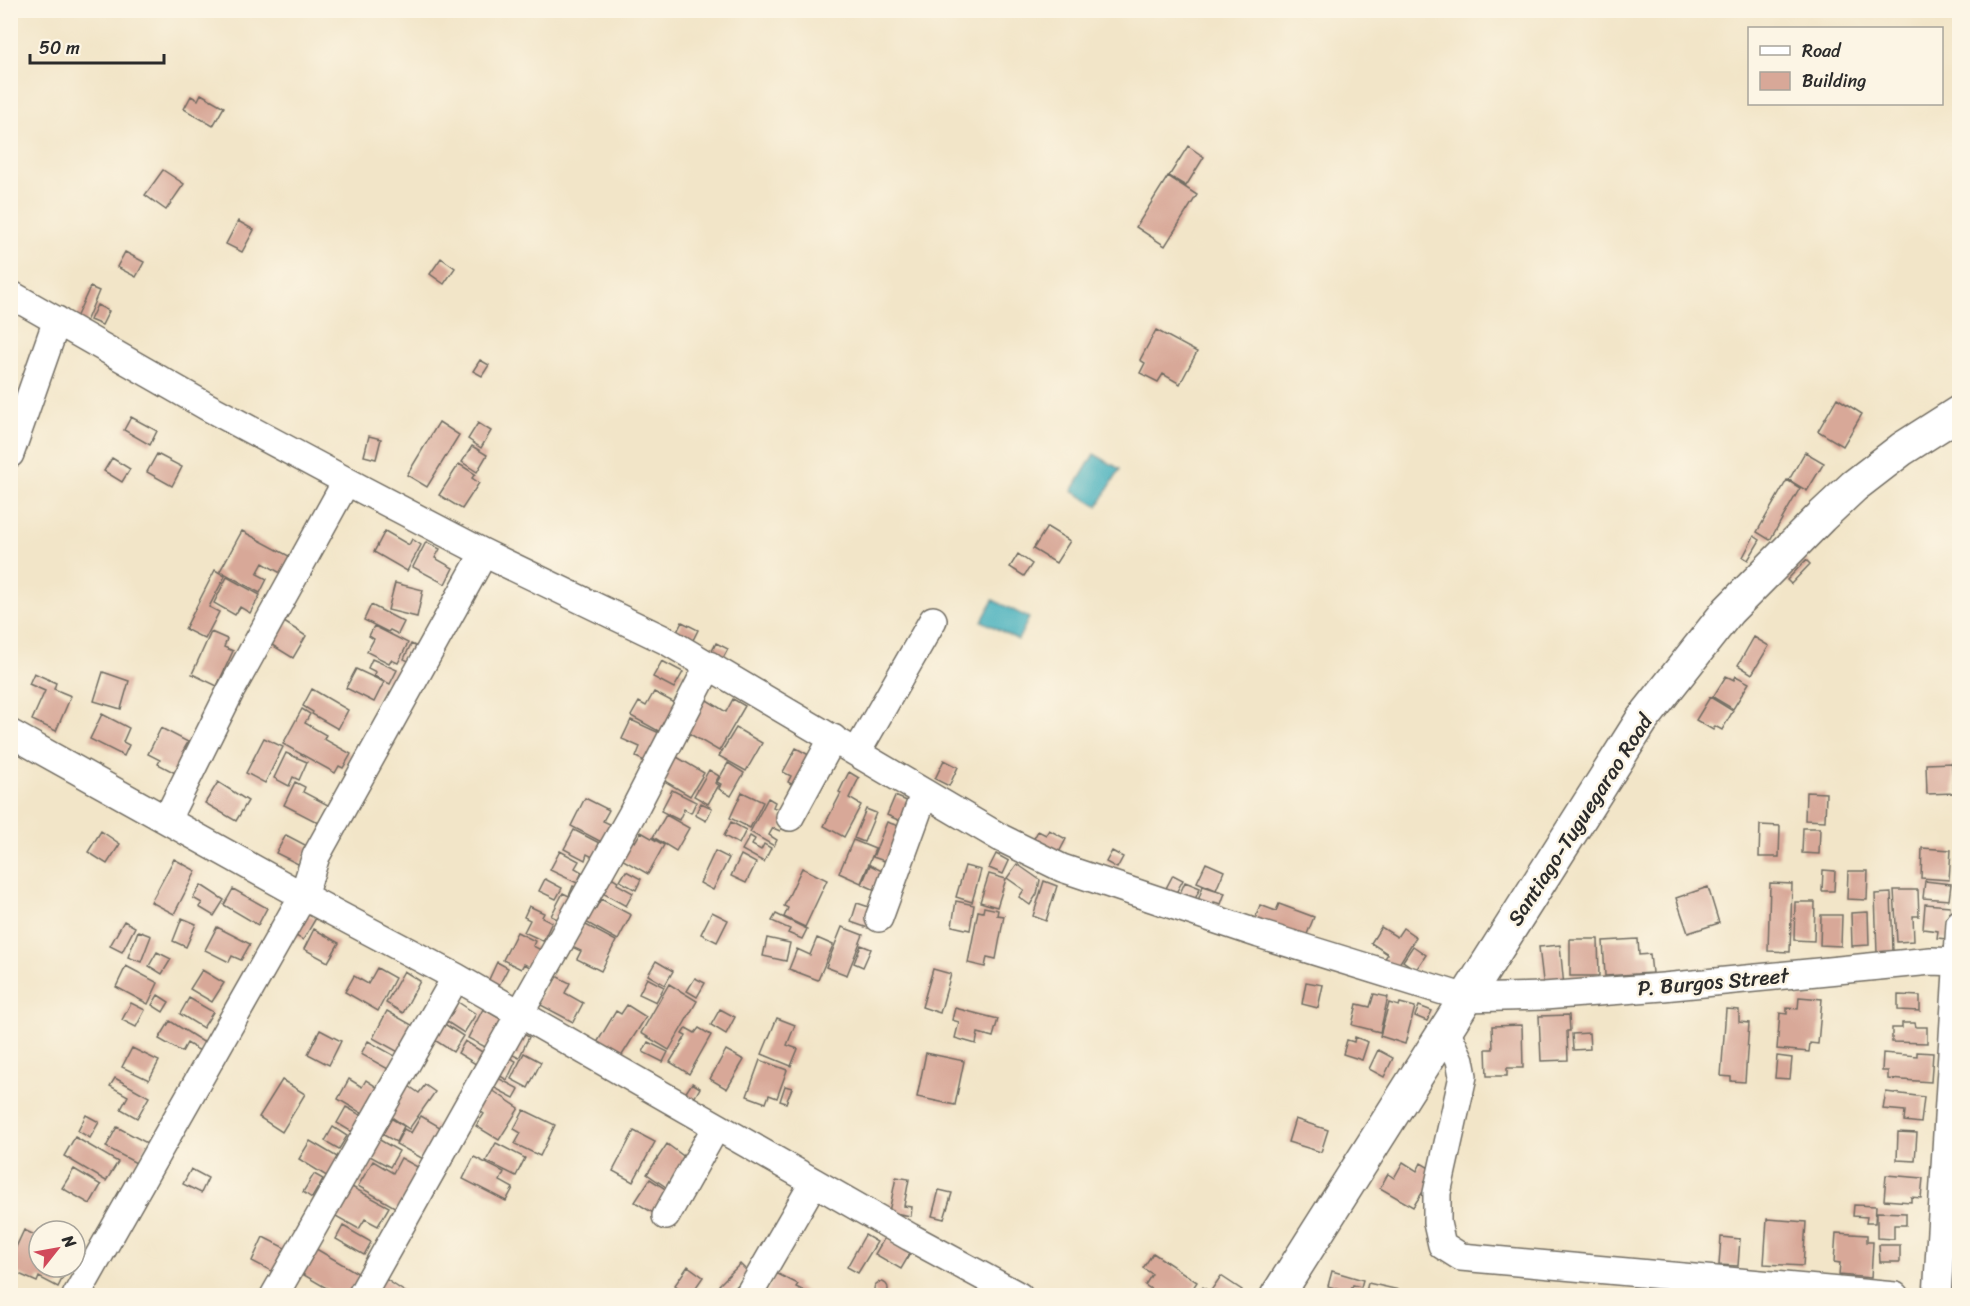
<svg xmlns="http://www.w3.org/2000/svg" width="1970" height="1306" font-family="Sriracha,sans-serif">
	<rect width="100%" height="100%" fill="#fcf5e5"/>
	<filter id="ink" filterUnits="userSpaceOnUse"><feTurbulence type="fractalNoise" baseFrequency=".0167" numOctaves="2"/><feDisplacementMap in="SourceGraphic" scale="12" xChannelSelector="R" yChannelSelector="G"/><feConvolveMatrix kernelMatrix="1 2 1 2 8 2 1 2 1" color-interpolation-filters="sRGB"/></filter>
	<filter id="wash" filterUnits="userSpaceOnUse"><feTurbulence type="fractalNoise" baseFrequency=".008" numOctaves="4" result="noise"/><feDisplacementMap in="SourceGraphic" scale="24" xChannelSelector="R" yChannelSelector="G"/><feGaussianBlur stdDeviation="1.35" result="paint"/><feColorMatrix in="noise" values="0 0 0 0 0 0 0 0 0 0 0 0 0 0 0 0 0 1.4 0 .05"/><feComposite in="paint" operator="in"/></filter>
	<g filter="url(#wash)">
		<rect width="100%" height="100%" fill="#f2e5c8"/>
		<path fill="#3faebc" stroke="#356c74" stroke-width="1.5" d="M1094,454l26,15 -22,37 -26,-15z
			M993,600l36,18 -11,22 -36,-19z"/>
		<g id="blocks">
			<path fill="#d8a898" d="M201,94l23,13 -11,19 -29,-17 7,-13 7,4z
				M1188,146l16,11 -18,29 -17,-10z
				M163,170l21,14 -18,26 -21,-15z
				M1168,176l29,19 -32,51 -29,-19z
				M238,221l16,9 -12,22 -16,-8z
				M125,252l19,10 -8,15 -19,-10z
				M441,258l14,10 -11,16 -14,-10z
				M90,287l9,4 -14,33 -10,-4z
				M97,305l12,6 -7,14 -12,-5z
				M1156,330l41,22 -17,32 -17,-10 -5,8 -18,-9 5,-10 -5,-3z
				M480,360l9,5 -7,11 -9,-5z
				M1837,398l25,16 -19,32 -25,-15z
				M131,417l26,14 -7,14 -26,-15z
				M439,422l20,13 -32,52 -20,-12z
				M478,423l13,8 -10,17 -13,-9z
				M369,436l12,3 -5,20 -12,-3z
				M472,446l15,9 -10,17 -15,-10z
				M1805,452l19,11 -17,28 -18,-11z
				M157,454l25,13 -10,19 -25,-14z
				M112,458l18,11 -8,13 -18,-11z
				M459,464l16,10 -3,4 7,5 -17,26 -23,-14z
				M1787,480l13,8 -30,52 -13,-8z
				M1047,527l23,14 -14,22 -23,-14z
				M242,531l58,31 -9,17 -28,-16 -6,11 10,5 -7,14 -40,-22z
				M385,531l24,14 3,-6 9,6 -14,26 -33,-19z
				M1754,536l6,4 -12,20 -5,-3z
				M426,542l14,7 -5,9 18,10 -8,16 -32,-17z
				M1018,554l14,10 -8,12 -14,-9z
				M1806,560l4,4 -19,20 -4,-4z
				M215,570l10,6 -16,31 10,5 -14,27 -20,-10z
				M227,577l33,18 -10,18 -10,-6 -5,8 -21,-12z
				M395,583l28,7 -6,27 -29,-7z
				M371,605l33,17 -6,12 -8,-4 -2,2 -24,-12z
				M278,618l28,18 -13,22 -29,-18z
				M682,622l16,8 -6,12 -16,-8z
				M374,626l34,17 -10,20 -7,-3 -2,3 -22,-11 7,-13 -5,-3z
				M211,632l16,7 -3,8 9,4 -16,35 -25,-12z
				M1754,637l15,9 -17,28 -14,-9z
				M716,643l12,6 -6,11 -11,-7z
				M411,644l11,5 -7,15 -11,-5z
				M372,659l25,11 -7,14 -16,-8 2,-4 -8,-4z
				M662,661l21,11 -9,16 -21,-11z
				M356,669l28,13 -10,20 -28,-14z
				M103,672l26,9 -8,28 -27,-8z
				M34,673l22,10 -2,6 17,7 -15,35 -24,-11 13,-29 -16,-7z
				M1726,676l8,4 2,-4 13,7 -16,26 -20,-12z
				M312,689l36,21 -10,19 -26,-15 1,-2 -10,-6z
				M654,692l25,13 -15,29 -33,-18 8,-14 7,4z
				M702,697l24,15 7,-13 12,7 -26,45 -36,-21z
				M1710,697l23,14 -11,19 -7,-4 -2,4 -17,-10z
				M302,709l8,5 -5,9 21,12 -2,4 27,15 -8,14 -4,-2 -4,7 -52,-29z
				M102,714l27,14 -6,14 6,3 -5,11 -34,-17z
				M631,720l37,17 -13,29 -19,-9 4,-10 -18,-8z
				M161,728l27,14 -5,9 6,3 -10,21 -21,-11 2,-4 -12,-6z
				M736,728l26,15 -16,28 -27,-15z
				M264,738l19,9 -18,36 -19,-10z
				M796,748l22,12 -17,30 -13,-8 3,-6 -8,-4z
				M286,753l21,9 -8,18 -6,-3 -4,9 -15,-8z
				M670,753l34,20 -14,23 -34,-20z
				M944,760l14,7 -9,19 -14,-7z
				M728,763l16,10 -13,23 -12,-7 2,-5 -4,-2z
				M1952,763l2,30 -27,1 -1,-30z
				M709,770l10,6 -4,7 4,2 -11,19 -14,-8z
				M849,772l10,6 -10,20 12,7 -17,32 -20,-11 17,-33 -2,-1z
				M218,782l30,19 -12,20 -31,-18z
				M295,782l10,5 -2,5 25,13 -9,18 -35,-18z
				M672,790l24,12 -5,11 -7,-4 -5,11 -18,-9z
				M742,792l21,10 -13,26 -20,-10z
				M1806,792l20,1 -1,28 -20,-1z
				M895,796l21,9 -9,19 -20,-9z
				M585,798l24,12 -6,11 9,4 -1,22 -40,-21z
				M768,798l7,4 -2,5 7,3 -3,6 8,5 -5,10 -7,-3 -4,7 8,5 -3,6 -24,-14z
				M701,803l11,5 -6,13 -11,-6z
				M866,809l10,4 -12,29 -10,-4z
				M666,815l23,13 -13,23 -23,-14z
				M731,822l15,8 -7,14 -15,-8z
				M887,822l20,7 -14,35 -20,-7z
				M1760,825l20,1 -1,31h-20z
				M1803,828h17l-1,26 -17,-1z
				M574,830l35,18 -7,14 -15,-8 -2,6 -21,-11z
				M1049,830l17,9 -11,21 -25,-14 8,-15 8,4z
				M101,831l19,13 -13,20 -19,-12z
				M641,832l23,13 -16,29 -30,-17 11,-18 6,3z
				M286,835l23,12 -9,18 -24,-12z
				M750,836l5,3 -3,6 9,5 3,-6 7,4 -7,14 -22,-12z
				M853,840l22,9 -14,34 -22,-10z
				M1922,848l29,2 -2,30 -28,-2z
				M560,851l19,10 -4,7 7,4 -5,11 -27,-13z
				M715,851l14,7 -16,32 -13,-7z
				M1112,851l11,6 -6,11 -11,-6z
				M996,854l13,7 -6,13 -14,-6z
				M741,855l15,8 -10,20 -15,-7z
				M174,859l22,12 -22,43 -23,-12z
				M1206,863l18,8 -8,19 -19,-8z
				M1017,864l23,16 -3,14 -7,11 -11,-8 5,-7 -17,-12z
				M870,865l20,10 -8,18 -20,-9z
				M965,866l16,4 -9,32 -16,-5z
				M802,868l25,12 -22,47 -21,-10 4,-9 -4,-2z
				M1823,870l12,1 -1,20h-12z
				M626,871l15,8 -5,11 -16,-9z
				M1848,871h20l-1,29 -20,-1z
				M989,874l17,5 -9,28 -17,-5z
				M608,875l10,6 -1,3 16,9 -7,13 -27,-15z
				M1173,875l10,5 -11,20 -9,-6z
				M545,879l17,9 -6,11 -17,-8z
				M1044,881l13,5 -11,35 -13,-5z
				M1925,881l26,3 -2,16 -26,-2z
				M1185,882l15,6 -8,18 -15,-6z
				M1770,883l22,1 -2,68 -22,-1z
				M201,885l23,15 -10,16 -15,-9 3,-4 -9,-5z
				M573,886l12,6 -19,31 -15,-7 12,-23 6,3z
				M1203,886l22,7 -4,11 -7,-2 -3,10 -15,-5z
				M1708,887l11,36 -31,10 -12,-35z
				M233,889l34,19 -9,17 -34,-20z
				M1894,890h24l1,26h-6l1,25 -17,1z
				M1891,893l2,59 -16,1 -2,-59z
				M601,899l30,16 -13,25 -36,-20 8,-15 6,3z
				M956,901l18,4 -4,25 -18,-4z
				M1795,902h20l-1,39 -20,-1z
				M857,903l18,6 -7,19 -17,-6z
				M1279,904l35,13 -11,27 -50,-19 7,-20 16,6z
				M1925,904l25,2 -3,33 -10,-1 1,-7 -15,-2z
				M529,906l15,7 -2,4 10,5 -9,19 -19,-9 6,-12 -6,-3z
				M984,907l14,3 -1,5 7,1 -8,43 -9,-2 -2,10 -17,-4 10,-52 5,1z
				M712,912l16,8 -11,22 -16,-8z
				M1868,912l1,33 -17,1 -1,-33z
				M306,913l10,5 -13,22 -9,-5z
				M776,914l31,15 -5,10 -14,-6 2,-4 -18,-8z
				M1821,915h21l-1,31 -21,-1z
				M182,918l14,6 -10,23 -13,-6z
				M124,921l11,6 -13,25 -12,-6z
				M584,924l32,17 -15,30 -24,-12 4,-8 -9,-4z
				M217,927l33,17 -9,16 -9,-4 -3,6 -24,-12z
				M842,927l21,8 -16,40 -21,-8z
				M1381,927l16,10 6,-9 13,9 -22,35 -13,-8 7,-10 -17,-11z
				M314,929l25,14 -11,19 -24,-13z
				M138,931l13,5 -10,26 -13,-5z
				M517,932l18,9 -2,5 8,4 -9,18 -8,-4 -3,5 -18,-9z
				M767,938l23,5 -4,18 -23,-5z
				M817,938l16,7 -15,35 -29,-11 8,-20 13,6z
				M1570,939h28l1,37h-29z
				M1638,939l1,16 11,-1 2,19 -47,3 -2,-35z
				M861,945l10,4 -8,18 -9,-4z
				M1560,945l4,42 -20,2 -5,-42z
				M1413,946l13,9 -10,15 -13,-9z
				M157,952l14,7 -9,15 -13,-8z
				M656,961l17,10 -8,14 -17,-10z
				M497,962l11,6 -12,23 -10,-5z
				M126,966l32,17 -10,21 -32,-17z
				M377,968l18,10 -17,33 -33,-19 9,-16 14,8z
				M933,969l18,5 -11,39 -18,-6z
				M202,970l22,13 -12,19 -22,-13z
				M404,971l16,10 -17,32 -17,-10z
				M552,974l18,9 -5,10 18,10 -10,19 -36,-19z
				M647,978l17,9 -8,15 -17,-8z
				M695,978l10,5 -8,14 -10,-6z
				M1306,982l17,3 -5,23 -16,-4z
				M669,984l28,17 -28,49 -28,-17z
				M1374,994l14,3 -8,35 -28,-7 5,-21 13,3z
				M158,995l11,7 -6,10 -11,-7z
				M1898,995l22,1v15l-22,-1z
				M1799,997l23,2 -4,45 -8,-1 -1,9 -32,-3 3,-36 7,1v-6l11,1z
				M189,998l24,14 -10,16 -23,-14z
				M458,1002l18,12 -12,19 -26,-17 5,-9 9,6z
				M131,1003l14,7 -9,17 -14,-7z
				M1389,1003l10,3 1,-3 15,4 -10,37 -25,-8z
				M627,1005l19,12 -27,43 -24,-14 21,-35 5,3z
				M1419,1006l13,5 -5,10 -12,-5z
				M955,1008l43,11 -5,18 -15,-4 -2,11 -21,-6 4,-16 -7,-2z
				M483,1009l25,14 -15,28 -25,-13z
				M720,1009l15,8 -9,17 -15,-9z
				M1726,1009l13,1v12l10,1 -4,59 -14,-1v-4l-10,-1z
				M387,1011l30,17 -15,26 -29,-16z
				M1569,1015l1,16h-3l1,29 -27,1 -2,-45z
				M777,1018l18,7 -8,20 11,4 -7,17 -29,-12z
				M437,1019l26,17 -10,16 -26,-17z
				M170,1021l35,22 -5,8 -13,-8 -5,9 -23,-13z
				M1902,1023h13l1,4h11v16l-35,-1v-14h10z
				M1522,1025l1,43h-16v8h-20l-1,-27h7l-1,-23z
				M686,1028l9,5 4,-5 12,7 -22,39 -19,-12 16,-26 -4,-2z
				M320,1030l21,11 -12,24 -21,-11z
				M516,1030l13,7 -10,21 -14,-7z
				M1589,1033l1,16 -17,1 -1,-16z
				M1355,1037l13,5 -6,18 -19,-6 4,-14 7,2z
				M368,1041l27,15 -7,13 -27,-15z
				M465,1041l25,16 -8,11 -24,-15z
				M648,1042l20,10 -5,10 -20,-10z
				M132,1048l27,13 -10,19 -27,-13z
				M726,1050l18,10 -17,29 -17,-10z
				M1378,1050l15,8 -9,19 -15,-8z
				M1917,1052l16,1 -2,29 -43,-3v-8h-6l1,-18 34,3z
				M524,1053l17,9 -13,26 -17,-9z
				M926,1053l38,8 -9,44 -38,-8z
				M504,1055l12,6 -9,19 -12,-7z
				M1777,1056l15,2 -2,21 -15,-1z
				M760,1060l27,10 -10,28 -8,-3 -3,8 -19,-7z
				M492,1075l27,14 -5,9 -27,-14z
				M115,1078l34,19 -12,21 -16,-9 7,-13 -18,-10z
				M349,1079l13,8 4,-7 17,11 -15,26 -30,-18z
				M282,1080l23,14 -23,38 -23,-15z
				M403,1082l16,11 6,-8 10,7 -26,37 -26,-18z
				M692,1083l8,5 -8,14 -9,-5z
				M785,1086l7,2 -6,15 -6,-2z
				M492,1090l27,18 -20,32 -23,-14 8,-12 -10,-7z
				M1886,1092l38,5 -3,26 -17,-2 1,-10 -22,-2z
				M346,1107l20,11 -9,17 -20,-12z
				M524,1110l31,15 -15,31 -25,-12 6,-11 -7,-4z
				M382,1113l22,13 -8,16 -23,-13z
				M86,1115l13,7 -9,16 -12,-7z
				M421,1116l24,14 -18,31 -31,-17 8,-15 7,4z
				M1295,1119l33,11 -7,22 -33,-10z
				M117,1127l30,16 -11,20 -30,-16z
				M333,1127l14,9 -8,13 -14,-8z
				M634,1131l21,11 -22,40 -20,-11z
				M1898,1132l19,1 -2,28 -18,-1z
				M75,1137l43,25 -12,19 -42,-25z
				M378,1139l21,12 -9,16 -22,-12z
				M310,1141l34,20 -11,19 -34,-21z
				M496,1143l29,15 -9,18 -30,-15z
				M667,1144l19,14 -20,29 -19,-13z
				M474,1157l30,15 -4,9 13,7 -7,13 -43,-22z
				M401,1158l22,12 -25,39 -40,-23 15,-25 20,12z
				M1403,1162l14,9 4,-8 15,9 -4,27 -10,-6 -9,14 -33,-19 8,-14 6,4z
				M74,1169l27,16 -11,19 -28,-16z
				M191,1169l17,9 -7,15 -18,-9z
				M314,1174l9,5 -11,19 -9,-6z
				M1886,1175l37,3 -2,20 -10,-1v5l-27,-2z
				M896,1177l13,2 -5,27 8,1 -1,9 -22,-4z
				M650,1179l17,11 -9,26 -23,-14z
				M350,1186l39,21 -11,19 -13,-7 -6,10 -25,-14z
				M939,1190l13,3 -8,26 -12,-3z
				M1854,1205l22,1 -1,17h-9l1,-6 -14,-1z
				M1877,1212l29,1v12h-12v14l-17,-1z
				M1767,1219l39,3 -3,44 -39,-2z
				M343,1226l28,16 -7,13 -28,-16z
				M24,1230l15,7v30h29l-10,20 -19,-10 -2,5 -27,-12v-10z
				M1836,1233l31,2v7h6l-2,36 -32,-3 1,-12 -6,-1z
				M865,1235l12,7 -19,31 -11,-6z
				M263,1237l26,13 -12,24 -25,-13z
				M885,1237l26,15 -10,17 -26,-15z
				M1721,1237l19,2 -2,27 -19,-1z
				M306,1243l55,32 -12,21h-9l-48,-28z
				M1879,1245h21v17h-20z
				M1153,1253l44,29 -9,14h-27l-16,-11 7,-11 -9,-6z
				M740,1264l9,9 -20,21 -10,-9z
				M688,1266l15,11 -13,19 -15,-11z
				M1332,1271l31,9 -2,7 -8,-2 -3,8 -22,-7z
				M776,1273l22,11 -2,3 12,6 -1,3h-42z
				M381,1276l30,20h-43z
				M1221,1276l21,14 -4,6h-41l6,-9 7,5z
				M874 1289a7 7 0 1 1 14 0a7 7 0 1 1-14 0Z
				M1368,1283l36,8 -1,5h-46l1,-6 8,2z"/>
		</g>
	</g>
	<g filter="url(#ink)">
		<use href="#blocks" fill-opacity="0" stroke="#716c62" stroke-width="1.5"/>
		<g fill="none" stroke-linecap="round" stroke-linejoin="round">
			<defs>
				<path id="minor" d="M10,294l196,112 159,85 119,62 183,88 334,197 61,30 197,66 207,64 78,-2 119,-9 268,-26 29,1
					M10,454l47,-134
					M10,733l293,163 153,81 454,260 109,59
					M857,752l76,-132
					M790,817l43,-79
					M167,819l63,-127 116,-210
					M879,918l45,-124
					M1446,1030l14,30 3,16 -26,117v30l5,22 19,12 434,39
					M666,1216l50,-89
					M76,1296l227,-400 13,-40 168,-303
					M274,1296l182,-319
					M361,1296l271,-482 77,-149
					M748,1296l66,-114
					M1937,1296l23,-373"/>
				<path id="highway" d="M1277,1296l365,-576 86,-109 93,-94 33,-31 48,-37 58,-37"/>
			</defs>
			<use href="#minor" stroke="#716c62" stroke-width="30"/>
			<use href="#highway" stroke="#716c62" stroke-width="36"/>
			<use href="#minor" stroke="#fff" stroke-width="27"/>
			<use href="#highway" stroke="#fff" stroke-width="33"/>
		</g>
	</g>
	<g text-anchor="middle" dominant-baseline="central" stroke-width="5" stroke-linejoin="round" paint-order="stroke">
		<g font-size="21" fill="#2b2b2b" stroke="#fcf5e5">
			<text transform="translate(1580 820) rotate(-57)">Santiago-Tuguegarao Road</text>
			<text transform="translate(1713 982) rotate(-5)">P. Burgos Street</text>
		</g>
	</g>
	<rect width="1970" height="1306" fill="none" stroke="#fcf5e5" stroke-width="36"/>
	<rect x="1748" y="27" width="195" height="78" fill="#fcf5e5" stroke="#a8a49b" stroke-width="1.5"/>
	<rect x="1760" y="46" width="30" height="9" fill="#ffffff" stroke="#a8a49b" stroke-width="1.5"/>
	<text x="1802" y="57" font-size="18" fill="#2b2b2b">Road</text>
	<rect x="1760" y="72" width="30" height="18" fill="#d8a898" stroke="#a8a49b" stroke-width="1.5"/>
	<text x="1802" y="87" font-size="18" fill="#2b2b2b">Building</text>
	<g transform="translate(57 1249) rotate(59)"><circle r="28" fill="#fcf5e5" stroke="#a8a49b" stroke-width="1.5"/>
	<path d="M0-4.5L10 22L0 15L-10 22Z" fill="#d1495b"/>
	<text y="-9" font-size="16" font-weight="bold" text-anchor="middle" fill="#2b2b2b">N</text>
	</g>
	<path d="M30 54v9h134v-9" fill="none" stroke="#2b2b2b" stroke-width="3"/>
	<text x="39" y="54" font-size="18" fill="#2b2b2b" stroke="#fcf5e5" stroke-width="4.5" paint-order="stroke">50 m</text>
</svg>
